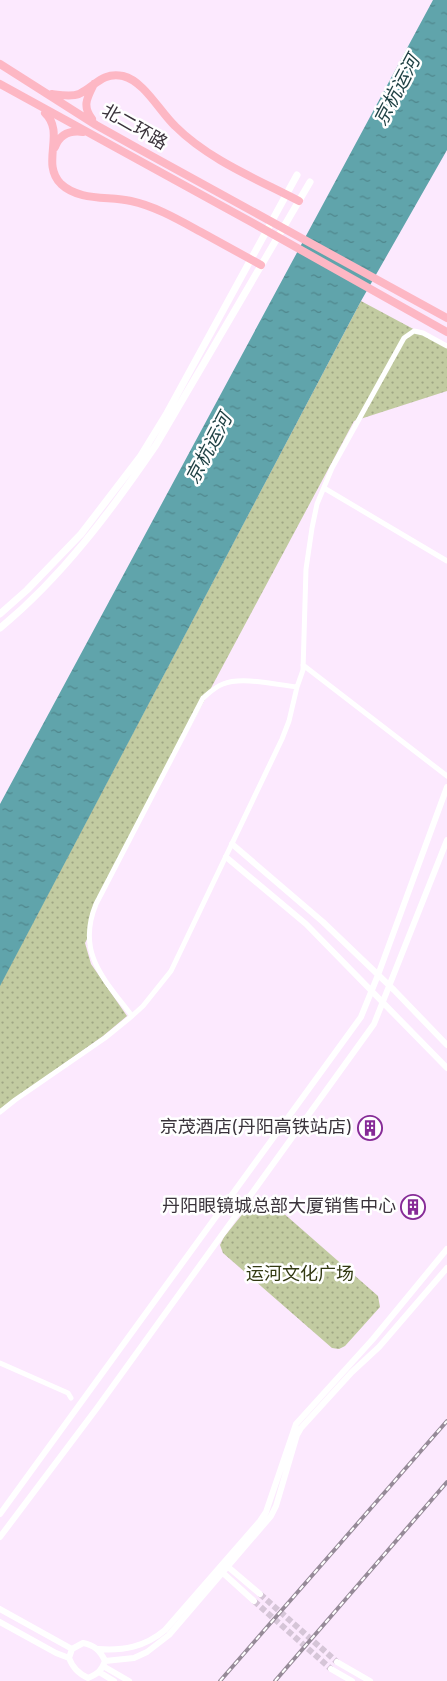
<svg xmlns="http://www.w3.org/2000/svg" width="447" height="1681" font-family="Overpass,'Noto Sans SC',sans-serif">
	<defs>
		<pattern id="park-dots" width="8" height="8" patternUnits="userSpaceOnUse" patternTransform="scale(1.25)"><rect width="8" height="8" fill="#c2cba1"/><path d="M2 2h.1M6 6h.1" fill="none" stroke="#9fa584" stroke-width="1.8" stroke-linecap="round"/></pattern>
		<pattern id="water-ripples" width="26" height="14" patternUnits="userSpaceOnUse" patternTransform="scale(1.25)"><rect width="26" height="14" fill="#60a4ab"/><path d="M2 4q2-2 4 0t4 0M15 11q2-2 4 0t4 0" fill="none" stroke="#50868c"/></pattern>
	</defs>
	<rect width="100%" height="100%" fill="#fce9fe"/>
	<path fill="url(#park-dots)" d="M361,301l86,46v44l-93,30 -264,493 -2,23 -3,6 6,21 36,52 -24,20 -103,73v-124z
		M258,1197h7l113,99 2,11 -35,39 -6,3 -7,-1 -109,-95 -3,-8 4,-8 29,-36z"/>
	<path fill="url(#water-ripples)" d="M433,0h14v150l-86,151 -361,685v-182z"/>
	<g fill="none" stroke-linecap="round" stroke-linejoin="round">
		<path stroke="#d5c5d7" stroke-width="6" stroke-dasharray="6 3" stroke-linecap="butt" d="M260,1594l77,68
			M254,1601l77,68"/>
		<path stroke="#fff" stroke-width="5" d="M324,488l123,73
			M303,665l144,111
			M132,1016l11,-10 28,-35 111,-232 7,-18 8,-34
			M0,1112l15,-12 90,-62 27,-22c-28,-37 -56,-63 -36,-112l107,-206c7,-6 12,-11 20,-14 19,-8 54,1 74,3l6,-17 3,-101 6,-41 5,-24 15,-36 72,-130 10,-7 9,2 24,13
			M0,1363l68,30 3,5"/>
		<path stroke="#fff" stroke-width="6" d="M232,844l91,78 71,68 53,55
			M226,857l80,67 141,144
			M0,1514l361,-497 17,-42 69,-188
			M0,1537l97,-129 277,-384 73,-184
			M227,1566l33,28
			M222,1569l1,4 31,28
			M0,1609l72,40
			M0,1622l56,31 13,5
			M83,1643c11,2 17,7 22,18 -3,9 -7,13 -17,17 -10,-5 -15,-10 -19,-20l3,-9z
			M98,1649c25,2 47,-2 67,-19l95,-109 6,-9 30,-88 77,-85 74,-90
			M105,1661l29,-3 13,-6 22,-17 102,-119 5,-10 21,-71 4,-7 51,-56 27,-25 68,-79
			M337,1662l33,19
			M103,1666l26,15
			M331,1669l21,12
			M99,1672l15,9"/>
		<path stroke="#fff" stroke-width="7" d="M0,614l27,-24 54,-56 59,-77 27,-44 130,-238
			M0,628c62,-51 111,-117 156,-183l154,-263"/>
		<path stroke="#fdb7c4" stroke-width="8" d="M0,64l96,61 43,24 308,169
			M0,84l253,139 194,109
			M52,94c8,1 19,3 27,0 17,-8 22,-22 44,-18 21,5 37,36 52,50 34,34 82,53 124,75
			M45,113c21,20 -5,50 16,71 18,17 47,12 70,17 24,5 48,19 70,31 20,11 40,22 60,33
			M92,119c-10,-13 -5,-21 2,-35
			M55,147c5,-13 15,-17 28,-15"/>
		<defs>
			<path id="rail" d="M220,1681l227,-260
				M275,1681l172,-199"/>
		</defs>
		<use href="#rail" stroke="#968a98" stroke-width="4"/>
		<use href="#rail" stroke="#fff" stroke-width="2" stroke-dasharray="5.5" stroke-linecap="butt"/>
	</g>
	<defs>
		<symbol id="building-ring" viewBox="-11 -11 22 22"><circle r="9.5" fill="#fff" stroke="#862b97" stroke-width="1.5"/><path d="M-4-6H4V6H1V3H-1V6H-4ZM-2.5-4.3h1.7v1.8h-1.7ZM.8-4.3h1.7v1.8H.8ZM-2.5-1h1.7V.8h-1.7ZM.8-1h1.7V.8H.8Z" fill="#862b97"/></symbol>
	</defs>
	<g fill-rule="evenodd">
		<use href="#building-ring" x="356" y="1114" width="28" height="28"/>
		<use href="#building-ring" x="399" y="1193" width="28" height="28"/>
	</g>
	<g text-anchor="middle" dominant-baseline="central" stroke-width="5" stroke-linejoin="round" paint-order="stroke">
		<g font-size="18" fill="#3a333b" stroke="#fff">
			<text transform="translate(134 128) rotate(30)">北二环路</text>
		</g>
		<g font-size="18" fill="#3a333b" stroke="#fff" text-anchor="end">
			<text x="352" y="1128">京茂酒店(丹阳高铁站店)</text>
			<text x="396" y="1207">丹阳眼镜城总部大厦销售中心</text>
		</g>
		<g font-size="18" fill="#323912" stroke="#fff">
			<text x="300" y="1275">运河文化广场</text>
		</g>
		<g font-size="19" font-style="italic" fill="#1d3f42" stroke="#fff">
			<text transform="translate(398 91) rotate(-62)">京杭运河</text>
			<text transform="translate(210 449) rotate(-62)">京杭运河</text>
		</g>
	</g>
</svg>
